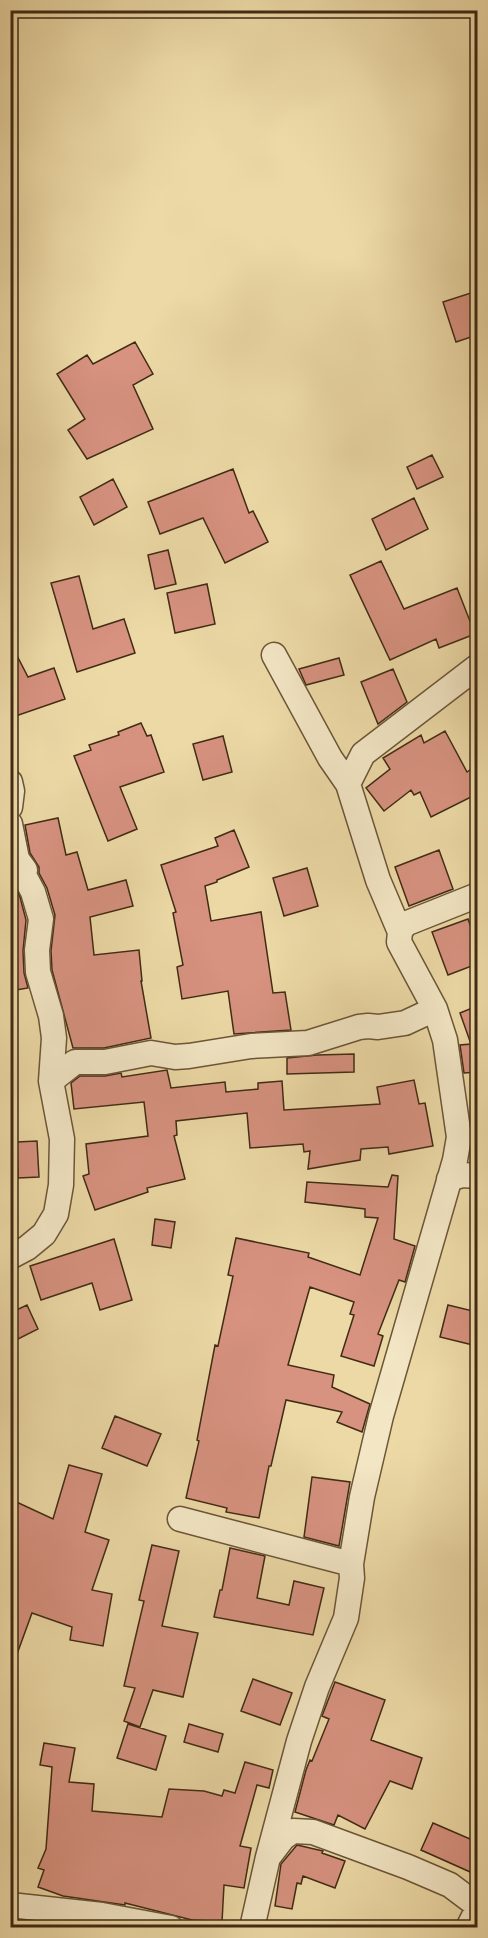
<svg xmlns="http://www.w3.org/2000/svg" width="488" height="1938" font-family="'EB Garamond',serif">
	<rect width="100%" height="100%" fill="#ecd9a6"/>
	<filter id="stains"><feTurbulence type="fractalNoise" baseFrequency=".00333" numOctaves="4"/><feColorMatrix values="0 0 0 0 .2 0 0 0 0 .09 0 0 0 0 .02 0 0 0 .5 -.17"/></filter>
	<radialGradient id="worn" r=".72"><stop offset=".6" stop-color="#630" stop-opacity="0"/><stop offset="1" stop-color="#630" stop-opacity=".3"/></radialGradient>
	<path fill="#d79280" stroke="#402b14" stroke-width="1.5" d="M477,291v44l-21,7 -13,-40z
		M135,342l18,32 -20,11 20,44 -66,30 -19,-29 17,-11 -28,-45 30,-19 6,9z
		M432,455l11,22 -26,12 -10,-22z
		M233,469l16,44 4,-2 15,31 -43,21 -22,-45 -43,16 -12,-32z
		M113,479l14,28 -33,18 -14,-28z
		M414,498l14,31 -42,21 -14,-31z
		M168,550l8,34 -21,5 -7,-34z
		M381,561l23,48 53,-21 18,46 -36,14 -3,-9 -46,21 -40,-85z
		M79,576l14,53 31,-10 11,34 -58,19 -26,-89z
		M207,584l8,40 -40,9 -8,-40z
		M10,642l18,35 26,-9 11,31 -55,19z
		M339,658l5,17 -38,10 -7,-16z
		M393,669l14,33 -29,22 -17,-42z
		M141,723l6,13 4,-1 13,37 -44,15 17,42 -29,12 -34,-85 17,-6 -2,-5 30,-10 -1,-3z
		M445,731l22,41 10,-7v29l-46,23 -11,-25 -6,3 -3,-5 -27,21 -18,-23 24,-19 -7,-11 38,-23 3,8z
		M223,736l9,36 -29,8 -10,-36z
		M58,818l8,37 11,-3 11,38 38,-10 7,26 -43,11 4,38 45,-5 3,31h-1l10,57 -47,10h-31l-21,-78 -1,-19 4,-36 -8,-27 -8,-15v-6l-9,-14 -5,-28z
		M234,830l15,37 -32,13v2l-12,4 6,35 50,-9 12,81 12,-1 6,38 -57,4 -6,-43 -46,8 -5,-32 6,-2 -10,-52 3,-1 -15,-47 57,-19 -3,-8z
		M439,850l14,39 -44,17 -14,-39z
		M307,868l11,38 -34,10 -11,-38z
		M10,876l10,21 6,23 -3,31 1,22 4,15 -18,3z
		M468,919l9,25v20l-29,11 -16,-43z
		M477,1006v66l-13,1 -4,-28 11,-1 -11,-31z
		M354,1054v18l-67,2v-16l30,-3z
		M167,1070l4,18 54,-6 1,10 32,-3v-6l24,-2 2,29 96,-6 -3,-17 37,-7 5,24 6,-1 8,43 -44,8 -1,-7 -27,2 -1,11 -52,9 2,-18 -6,1 -1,-8 -53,4 -3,-35 -71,8 1,14 -3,1 11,43 -38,9 1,4 -53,18 -12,-34 6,-2 -3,-30 62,-8 -4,-34 -70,7 -3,-26 9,-7h25l16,-3 1,4z
		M37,1141l2,36 -21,1 -1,-36z
		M392,1175l6,1 -4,63 21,7 -10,36 -6,-2 -21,54 5,2 -9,30 -33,-10 13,-41 -4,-1 4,-12 -44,-15 -22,78 46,10 -2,12 38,17 -8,28 -25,-10 5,-10 -56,-12 -15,66h-2l-10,52 -33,-6 1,-4 -41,-10 13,-57 -2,-1 18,-95 3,1 15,-70 -5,-1 8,-37 73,15 -1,4 52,18 18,-57 -13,-1v-8l-60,-7 2,-20 81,5z
		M155,1219l20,3 -4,26 -19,-3z
		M114,1239l18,61 -32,10 -8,-27 -51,17 -11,-34z
		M27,1305l11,24 -28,14v-30z
		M448,1305l29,7v15l-4,18 -33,-8z
		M115,1416l46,18 -14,32 -45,-18z
		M69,1465l33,9 -17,58 24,8 -17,50 20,4 -9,52 -33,-6 2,-13 -40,-14 -19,52h-3v-166l43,20z
		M312,1477l38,5 -11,64 -35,-9z
		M152,1545l27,6 -17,75 36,7 -15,64 -30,-7 -13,37 -16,-6 11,-33 -11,-2 20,-85 -5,-1z
		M230,1548l35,8 -8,42 32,7 5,-24 30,7 -11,47 -99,-18 6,-27h2z
		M253,1679l39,14 -12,32 -39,-14z
		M335,1682l50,18 -14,40 51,18 -10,31 -22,-8 -25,48 -27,-14 -4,10 -39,-13 11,-42 4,-10 2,1 17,-42 -7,-3z
		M128,1724l38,12 -10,34 -39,-12z
		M189,1724l34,10 -5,18 -34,-10z
		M44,1743l31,5 -6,34 25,2 -2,27 70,6 7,-28 35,2 18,5 2,-6 11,3 10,-31 28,8 -4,18 -12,-3 -17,61 11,2 -7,40 -20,-3 -2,37 -30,-2 -67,-17v2l-62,-9 -25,-9 6,-17 -6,-2 8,-19 6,-82 -12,-2z
		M433,1823l44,19v33l-56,-25z
		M297,1845l26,6 -1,2 23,8 -10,27 -32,-12 -2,8 -4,-1 -5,26 -17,-3 6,-42z"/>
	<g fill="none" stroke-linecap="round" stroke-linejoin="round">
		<defs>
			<path id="street" d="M10,782l2,9 -2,16
				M348,784l15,-30 115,-88
				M10,824l7,35 8,11 -1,5 9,17 8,27 -4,31 1,22 13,44 3,22 -3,43 11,58 -1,46 -5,29 -12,20 -17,14 -17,9
				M400,932l5,-8 73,-29
				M51,1081l24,-19h30l46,-9 24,4 14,-1 62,-10 57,-3 51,-16 9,-1 10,1 27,-4 30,-14
				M449,1179l13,-4 16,1
				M180,1519l171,45
				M270,1855l13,-17 10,-7 20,1 95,35 42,18 28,21
				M10,1905l92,10 69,13
				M252,1928l16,-71 31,-116 18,-54 29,-69 6,-40 -1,-14 11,-67 19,-81 74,-256 4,-23 -14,-97 -10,-31 -36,-67 1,-10 -22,-52 -30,-96 -18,-26 -56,-103
				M468,1928l10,-20"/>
		</defs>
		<use href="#street" stroke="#6b5638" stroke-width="27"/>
		<use href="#street" stroke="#f3e6c5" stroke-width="24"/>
	</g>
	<rect width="488" height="1938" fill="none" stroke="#ecd9a6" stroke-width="36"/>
	<rect x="12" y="12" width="464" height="1914" fill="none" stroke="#402b14" stroke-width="3"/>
	<rect x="18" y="18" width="452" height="1902" fill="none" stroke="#402b14" stroke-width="1.5"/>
	<rect width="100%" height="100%" filter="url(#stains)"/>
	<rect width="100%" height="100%" fill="url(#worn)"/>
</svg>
